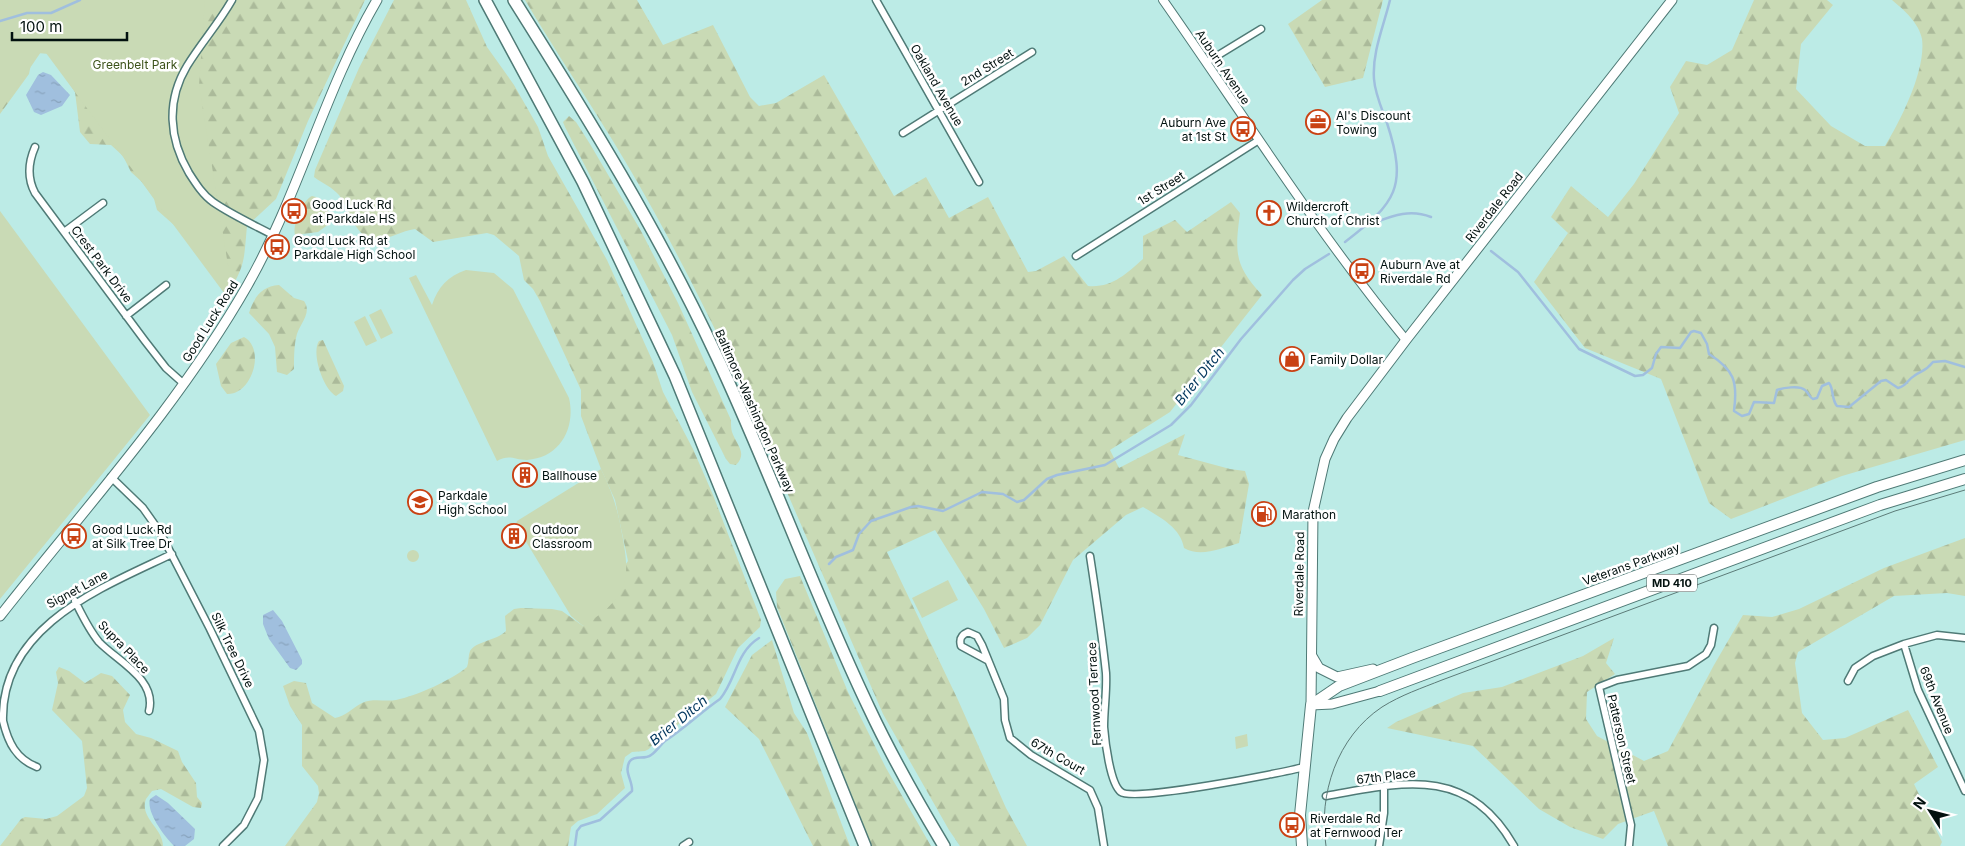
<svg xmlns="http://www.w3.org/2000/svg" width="1965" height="846" font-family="Inter,sans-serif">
	<defs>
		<pattern id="forest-firs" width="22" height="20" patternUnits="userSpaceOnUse" patternTransform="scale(1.25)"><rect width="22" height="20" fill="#c9dab5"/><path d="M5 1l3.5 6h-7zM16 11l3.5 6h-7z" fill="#abba9a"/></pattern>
		<pattern id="water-ripples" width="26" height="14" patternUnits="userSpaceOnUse" patternTransform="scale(1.25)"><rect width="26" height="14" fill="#a0bfde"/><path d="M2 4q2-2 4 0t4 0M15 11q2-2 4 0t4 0" fill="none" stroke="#88a3bd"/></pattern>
	</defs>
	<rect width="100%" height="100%" fill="#bcebe6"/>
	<path fill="url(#forest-firs)" d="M0,0h365l-57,121 -32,78 -29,27c-3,31 -1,38 -18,66l-55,-67 -17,-15 -3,-11 -12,-17 -11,-10 -8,-16 -12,-11 -21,-1 -10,-12 -5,-40 -26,-38 -12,-1 -5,6 -3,15 -29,40z
		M394,0h72l21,47 27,38 24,42 10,29 59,104 46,102 10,30 30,57 20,46 48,125 -1,7 -22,21 -22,46 -47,38 -10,5 -10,12 -4,2 -13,1 -7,5 -4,16 4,15 -28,26 -19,7 -7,6 -3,19h-283l32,-44 2,-9 -1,-7 -16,-20v-41l-12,-19 -7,-20 11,-5 12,2 6,20 23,15c11,-2 17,-10 27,-15 11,-5 23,-1 34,-3 20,-4 56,-20 71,-33 2,-5 1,-11 3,-16 6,-10 26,-10 36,-20l-1,-15 9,-7 7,-1 31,1 10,2 21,15 45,-65 -13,-61 -14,-31 -20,-53v-26l-41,-89 -7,-12 -9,-9 -5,-24 -25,-21 -7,-2 -54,9 -18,-13c-14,2 -26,11 -41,10 -19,-1 -25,-31 -35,-44 -7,-8 -17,-12 -25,-18l1,-7 44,-102z
		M525,0h112l26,45 50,-20 37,72 9,9 17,-3 48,-28 70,121 32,-19 23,41 39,-21 40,75 8,-1 28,-15 24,30c24,2 38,-12 55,-27v-23l32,-16 12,12 44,-30 9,11c-5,39 -6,52 22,82l-92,117 -60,38 9,18 66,-34 -7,21 52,14 15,2 4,13 -10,59c-18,5 -38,15 -55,5 -3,-20 -24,-31 -41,-41l-17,8 -53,45 -33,65 -13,13 -23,10 -20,-39 -49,-79 -48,22 71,148 48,108 21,38h-67l-11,-16 -66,-116 -155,-358c-32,-66 -65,-131 -103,-195 -32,-54 -68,-107 -100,-161z
		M1322,0h61l-20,78 -38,9 -37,-63z
		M1754,0h73l6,5 -32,39 -5,45 35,37 34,20h20c16,-26 41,-76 37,-107 -3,-16 -18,-29 -30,-39h73v440l-123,36 -111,43 -22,-16 -48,-124 -76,-31 -51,-66 34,-49 -17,-16 20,-31 37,31 26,-33 45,-71 -9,-26 16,-26 21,4 25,-15z
		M569,116l7,6 14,22 51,87 37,72 53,117c0,4 0,9 1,12 4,12 16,21 4,33l-6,-1 -4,-5 -34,-67 -20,-57 -107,-208 -2,-5z
		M312,196c12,2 20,16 17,28l-11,8 -23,3c-3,-10 8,-35 17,-39z
		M279,285l15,13 10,3c9,13 -6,24 -8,37 -2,9 -2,22 -2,31l-7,6 -10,-3 -2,-25 -6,-13 -20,-21c5,-16 13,-27 30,-28z
		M244,337c22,12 8,58 -17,57l-6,-8 -5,-22 15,-21z
		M323,340l21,46 -1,5 -7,5c-13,-7 -25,-43 -17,-55z
		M1965,538v58l-18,-3 -53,3 -96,56 -3,11 7,50 21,27 22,-2 63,-28 30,57 -24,17 28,58 -2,4h-272l-14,-35 -36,13 -15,15 -33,-12 -31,-18 -66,-63 -86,-18 9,-6 67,-29 39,-6 81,-31 31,-18 -8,25 9,11 -28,18 -1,27 11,17 47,25 24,-10 46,-86 29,-50 29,2 27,-8 85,-41z
		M800,576l48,116 38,76 45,78h-59l-95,-239 -1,-15 9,-13z
		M772,640l22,73 13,20 43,113h-37l-54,-107 -34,-32 27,-52z
		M59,667l10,4 16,12 16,-10 11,3 18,19 -7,15 2,12 11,12 15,4 27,13 4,11 14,21 1,14 5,6 -1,5 -8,-1 -32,-18 -9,2 -6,8c-7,19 17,29 17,47h-163l21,-27 4,-2 21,2 11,-3 27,-20 3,-8 -5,-47 -30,-31 6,-27 -2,-11z"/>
	<path fill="#c9dab5" d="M0,0h205l-6,86 33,204 -5,7 -184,-248 -43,63z
		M0,211l150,204c-50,62 -100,123 -150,184z
		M466,270l28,3 19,16 56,109c7,30 -9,60 -42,62 -13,0 -17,-6 -30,1l-88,-183 7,-3 16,30c6,-18 16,-29 34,-35z
		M381,309l12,24 -12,6 -12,-24z
		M365,316l12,25 -11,5 -12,-24z
		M601,469c11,22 17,41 21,65 10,50 4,64 -39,92l-12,-10 -55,-91 1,-4z
		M407 556a6 6 0 1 1 12 0a6 6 0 1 1-12 0Z
		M948,580l10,20 -36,18 -10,-20z
		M1247,734l1,12 -12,3 -1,-12z"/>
	<path fill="url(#water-ripples)" d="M43,72l8,3 19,20 -8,11 -21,9 -7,-3 -8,-17 12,-20z
		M273,610l9,11 20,39v4l-6,6 -6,-2 -21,-29 -6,-15v-9z
		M156,795l12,8 27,26 -1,10 -9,7h-11c-10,-10 -28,-34 -24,-47z"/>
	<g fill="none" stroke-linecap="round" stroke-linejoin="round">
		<path stroke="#a0bfde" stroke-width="2.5" d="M0,21l27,-8h24l29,-13
			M1368,225c22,-8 40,-17 63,-8
			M1345,242c51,-39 63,-55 42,-119 -5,-14 -12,-29 -13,-44 -2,-27 10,-54 16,-79
			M1491,251l27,21 61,77 56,27 8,-1 9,-7 4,-14 5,-7 19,1 11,-16 3,-1 7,2 6,11 2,10c25,16 29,27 25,57l8,5 7,-2 5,-12 20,1 3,-13c6,-2 22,-5 28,0 4,3 4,7 8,9l4,-1 5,-12 7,-3c5,6 2,16 8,23l12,1 32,-26 5,-1 12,8c9,-2 9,-8 16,-12 8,-6 11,-4 19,-14l12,-1 20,6
			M829,564l7,-7 17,-7 6,-16 12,-13 40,-14 7,-1 25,5 39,-19 21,2 14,8 7,-2 23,-21 10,-4 48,-10 66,-40 20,-20 50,-66 52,-59 12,-11 24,-15
			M575,846l2,-15 4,-5 19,-6 32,-29c1,-10 -9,-20 -2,-30 5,-6 15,-1 21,-6 6,-4 9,-10 14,-14 19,-12 36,-29 55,-42 16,-19 16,-47 39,-61"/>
		<defs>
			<path id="minor" d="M232,0c-13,23 -31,43 -45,66 -21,35 -18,73 2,107 7,11 14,22 24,29 19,13 41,23 60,33
				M876,0l103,182
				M1207,62l54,-33
				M903,133l129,-81
				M35,147c-7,16 -8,31 0,46l110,148 21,27 18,16
				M64,232l39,-29
				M1076,256l183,-116
				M126,316l40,-31
				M111,477l32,31 17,24 50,97 49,102 5,29 -6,38 -14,27 -21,21
				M1090,556c6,39 12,78 16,117 1,18 -2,36 -2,54 1,13 6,57 17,65 12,10 161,-19 183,-25
				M75,601c7,14 14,29 24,41 18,19 58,37 50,69
				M1904,644l14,46 47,101
				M987,660l-26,-14c-2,-7 0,-11 7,-14l9,4 5,9 22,54 1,21 5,18 21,17 59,35 8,18 6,38
				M1848,681l7,-13 18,-12 31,-12 33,-9 28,3
				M37,767c-21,-8 -29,-25 -34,-46 -3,-96 103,-135 169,-167
				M1326,796c77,-14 142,-31 188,50
				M683,846l6,-4
				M1379,846l5,-33v-27
				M1629,846l2,-21 -32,-138 18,-7 71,-14 18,-12 5,-9 3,-17"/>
			<path id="tertiary" d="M1163,0c80,114 154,232 243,340"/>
			<path id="secondary" d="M0,616c85,-108 179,-211 247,-330 52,-91 77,-195 130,-286
				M1312,656l7,12 18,9 36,-8
				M1380,691l-48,13 -21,1 2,-193 12,-53 9,-20 13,-21 59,-78 266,-340"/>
			<path id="primary" d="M1380,691l500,-186 85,-26
				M1302,846l-2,-31 11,-110 28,-19 73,-28 465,-171 88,-27"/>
			<path id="motorway" d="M485,0l98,182 92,194 190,470
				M514,0c73,116 145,232 203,357 54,115 97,236 152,351 22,47 48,93 75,138"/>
		</defs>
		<use href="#minor" stroke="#4f7a76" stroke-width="9"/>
		<use href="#tertiary" stroke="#4f7a76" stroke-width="10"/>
		<use href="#secondary" stroke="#4f7a76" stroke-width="11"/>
		<use href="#primary" stroke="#4f7a76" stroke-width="12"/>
		<use href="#motorway" stroke="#4f7a76" stroke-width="14"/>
		<use href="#minor" stroke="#fff" stroke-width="6"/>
		<use href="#tertiary" stroke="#fff" stroke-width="8"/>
		<use href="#secondary" stroke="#fff" stroke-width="9"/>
		<use href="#primary" stroke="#fff" stroke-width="10"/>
		<use href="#motorway" stroke="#fff" stroke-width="11"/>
		<path stroke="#5c7b78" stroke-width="1" d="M1326,846c-8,-52 11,-109 56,-139 19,-12 40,-19 60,-27l453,-169 70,-21"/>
	</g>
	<defs>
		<symbol id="office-ring" viewBox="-11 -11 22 22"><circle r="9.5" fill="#fff" stroke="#c94113" stroke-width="1.5"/><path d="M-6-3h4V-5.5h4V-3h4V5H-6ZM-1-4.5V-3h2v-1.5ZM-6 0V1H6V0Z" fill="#c94113"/></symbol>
		<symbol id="bus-ring" viewBox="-11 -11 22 22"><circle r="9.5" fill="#fff" stroke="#c94113" stroke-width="1.5"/><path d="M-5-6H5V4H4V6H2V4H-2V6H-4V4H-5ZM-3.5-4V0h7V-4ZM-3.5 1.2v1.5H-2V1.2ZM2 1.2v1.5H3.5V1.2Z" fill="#c94113"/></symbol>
		<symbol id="church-ring" viewBox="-11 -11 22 22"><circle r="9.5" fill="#fff" stroke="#c94113" stroke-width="1.5"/><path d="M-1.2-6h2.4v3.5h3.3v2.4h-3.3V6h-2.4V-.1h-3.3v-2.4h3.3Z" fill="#c94113"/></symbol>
		<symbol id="shop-ring" viewBox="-11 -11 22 22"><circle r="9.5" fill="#fff" stroke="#c94113" stroke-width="1.5"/><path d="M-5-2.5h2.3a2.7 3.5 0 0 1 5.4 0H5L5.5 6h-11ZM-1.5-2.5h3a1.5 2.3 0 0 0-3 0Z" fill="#c94113"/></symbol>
		<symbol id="building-ring" viewBox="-11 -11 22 22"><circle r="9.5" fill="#fff" stroke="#c94113" stroke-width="1.5"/><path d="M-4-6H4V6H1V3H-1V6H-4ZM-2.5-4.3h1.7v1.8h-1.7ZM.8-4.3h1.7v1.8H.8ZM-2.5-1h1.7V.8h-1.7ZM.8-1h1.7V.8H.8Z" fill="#c94113"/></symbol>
		<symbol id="school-ring" viewBox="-11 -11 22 22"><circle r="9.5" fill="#fff" stroke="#c94113" stroke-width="1.5"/><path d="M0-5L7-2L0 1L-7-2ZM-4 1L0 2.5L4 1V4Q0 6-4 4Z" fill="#c94113"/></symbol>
		<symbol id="fuel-ring" viewBox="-11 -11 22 22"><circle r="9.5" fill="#fff" stroke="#c94113" stroke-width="1.5"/><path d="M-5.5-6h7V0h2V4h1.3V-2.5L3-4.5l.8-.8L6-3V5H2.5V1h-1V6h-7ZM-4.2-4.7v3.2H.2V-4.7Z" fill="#c94113"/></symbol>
	</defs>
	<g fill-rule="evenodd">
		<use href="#office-ring" x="1304" y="108" width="28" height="28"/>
		<use href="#bus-ring" x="1229" y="115" width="28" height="28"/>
		<use href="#bus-ring" x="280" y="197" width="28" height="28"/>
		<use href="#church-ring" x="1255" y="199" width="28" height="28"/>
		<use href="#bus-ring" x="263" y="233" width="28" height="28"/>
		<use href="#bus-ring" x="1348" y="257" width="28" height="28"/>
		<use href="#shop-ring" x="1278" y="345" width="28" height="28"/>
		<use href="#building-ring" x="511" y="461" width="28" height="28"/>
		<use href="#school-ring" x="406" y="488" width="28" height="28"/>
		<use href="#fuel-ring" x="1250" y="500" width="28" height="28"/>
		<use href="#bus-ring" x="60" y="522" width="28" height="28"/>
		<use href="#building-ring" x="500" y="522" width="28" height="28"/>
		<use href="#bus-ring" x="1278" y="811" width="28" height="28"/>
	</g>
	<g text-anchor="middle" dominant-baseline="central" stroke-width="5" stroke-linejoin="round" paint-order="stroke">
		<rect fill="#fff" stroke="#4e5857" stroke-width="1" x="1647" y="574.5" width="50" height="17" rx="4"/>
		<g font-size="11" font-weight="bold" fill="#02110f">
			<text x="1672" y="583">MD 410</text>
		</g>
		<g font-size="12" fill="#3c521a" stroke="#fff">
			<text x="135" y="64">Greenbelt Park</text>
		</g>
		<g font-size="12" fill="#02110f" stroke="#fff">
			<text transform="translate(987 67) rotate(-32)">2nd Street</text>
			<text transform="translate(1223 67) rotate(56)">Auburn Avenue</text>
			<text transform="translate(937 85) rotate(60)">Oakland Avenue</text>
			<text transform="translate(1161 188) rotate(-32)">1st Street</text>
			<text transform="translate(1494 207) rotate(-52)">Riverdale Road</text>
			<text transform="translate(102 264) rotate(53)">Crest Park Drive</text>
			<text transform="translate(210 321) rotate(-58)">Good Luck Road</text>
			<text transform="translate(755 411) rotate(66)">Baltimore-Washington Parkway</text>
			<text transform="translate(1631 564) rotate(-20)">Veterans Parkway</text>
			<text transform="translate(1299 574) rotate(-89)">Riverdale Road</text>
			<text transform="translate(77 589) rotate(-28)">Signet Lane</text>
			<text transform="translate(124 647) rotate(46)">Supra Place</text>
			<text transform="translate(233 650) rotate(64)">Silk Tree Drive</text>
			<text transform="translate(1094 694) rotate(-93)">Fernwood Terrace</text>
			<text transform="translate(1937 700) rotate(68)">69th Avenue</text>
			<text transform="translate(1622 739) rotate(77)">Patterson Street</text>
			<text transform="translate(1058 756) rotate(30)">67th Court</text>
			<text transform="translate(1386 776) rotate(-7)">67th Place</text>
		</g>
		<g font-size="12" fill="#02110f" stroke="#fff" text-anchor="start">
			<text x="1336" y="115">Al's Discount<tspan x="1336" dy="14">Towing</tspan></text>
			<text x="1226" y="122" text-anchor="end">Auburn Ave<tspan x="1226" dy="14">at 1st St</tspan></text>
			<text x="312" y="204">Good Luck Rd<tspan x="312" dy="14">at Parkdale HS</tspan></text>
			<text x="1286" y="206">Wildercroft<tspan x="1286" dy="14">Church of Christ</tspan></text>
			<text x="294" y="240">Good Luck Rd at<tspan x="294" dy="14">Parkdale High School</tspan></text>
			<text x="1380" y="264">Auburn Ave at<tspan x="1380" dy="14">Riverdale Rd</tspan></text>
			<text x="1310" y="359">Family Dollar</text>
			<text x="542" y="475">Ballhouse</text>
			<text x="438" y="495">Parkdale<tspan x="438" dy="14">High School</tspan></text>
			<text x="1282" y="514">Marathon</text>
			<text x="92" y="529">Good Luck Rd<tspan x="92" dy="14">at Silk Tree Dr</tspan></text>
			<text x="532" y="529">Outdoor<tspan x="532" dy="14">Classroom</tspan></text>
			<text x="1310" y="818">Riverdale Rd<tspan x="1310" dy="14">at Fernwood Ter</tspan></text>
		</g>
		<g font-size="14" font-style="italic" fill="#03365d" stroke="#fff">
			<text transform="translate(1199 376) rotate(-51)">Brier Ditch</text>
			<text transform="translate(678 720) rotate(-39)">Brier Ditch</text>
		</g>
	</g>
	<g transform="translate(1930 811) rotate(306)" stroke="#ffffff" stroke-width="4" paint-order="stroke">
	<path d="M0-4L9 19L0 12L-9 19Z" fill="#02110f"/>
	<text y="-8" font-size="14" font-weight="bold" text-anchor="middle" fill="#02110f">N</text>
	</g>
	<path d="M12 32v8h115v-8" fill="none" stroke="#02110f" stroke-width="2.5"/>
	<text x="20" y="32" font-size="15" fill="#02110f" stroke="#ffffff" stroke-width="4" paint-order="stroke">100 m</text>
</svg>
